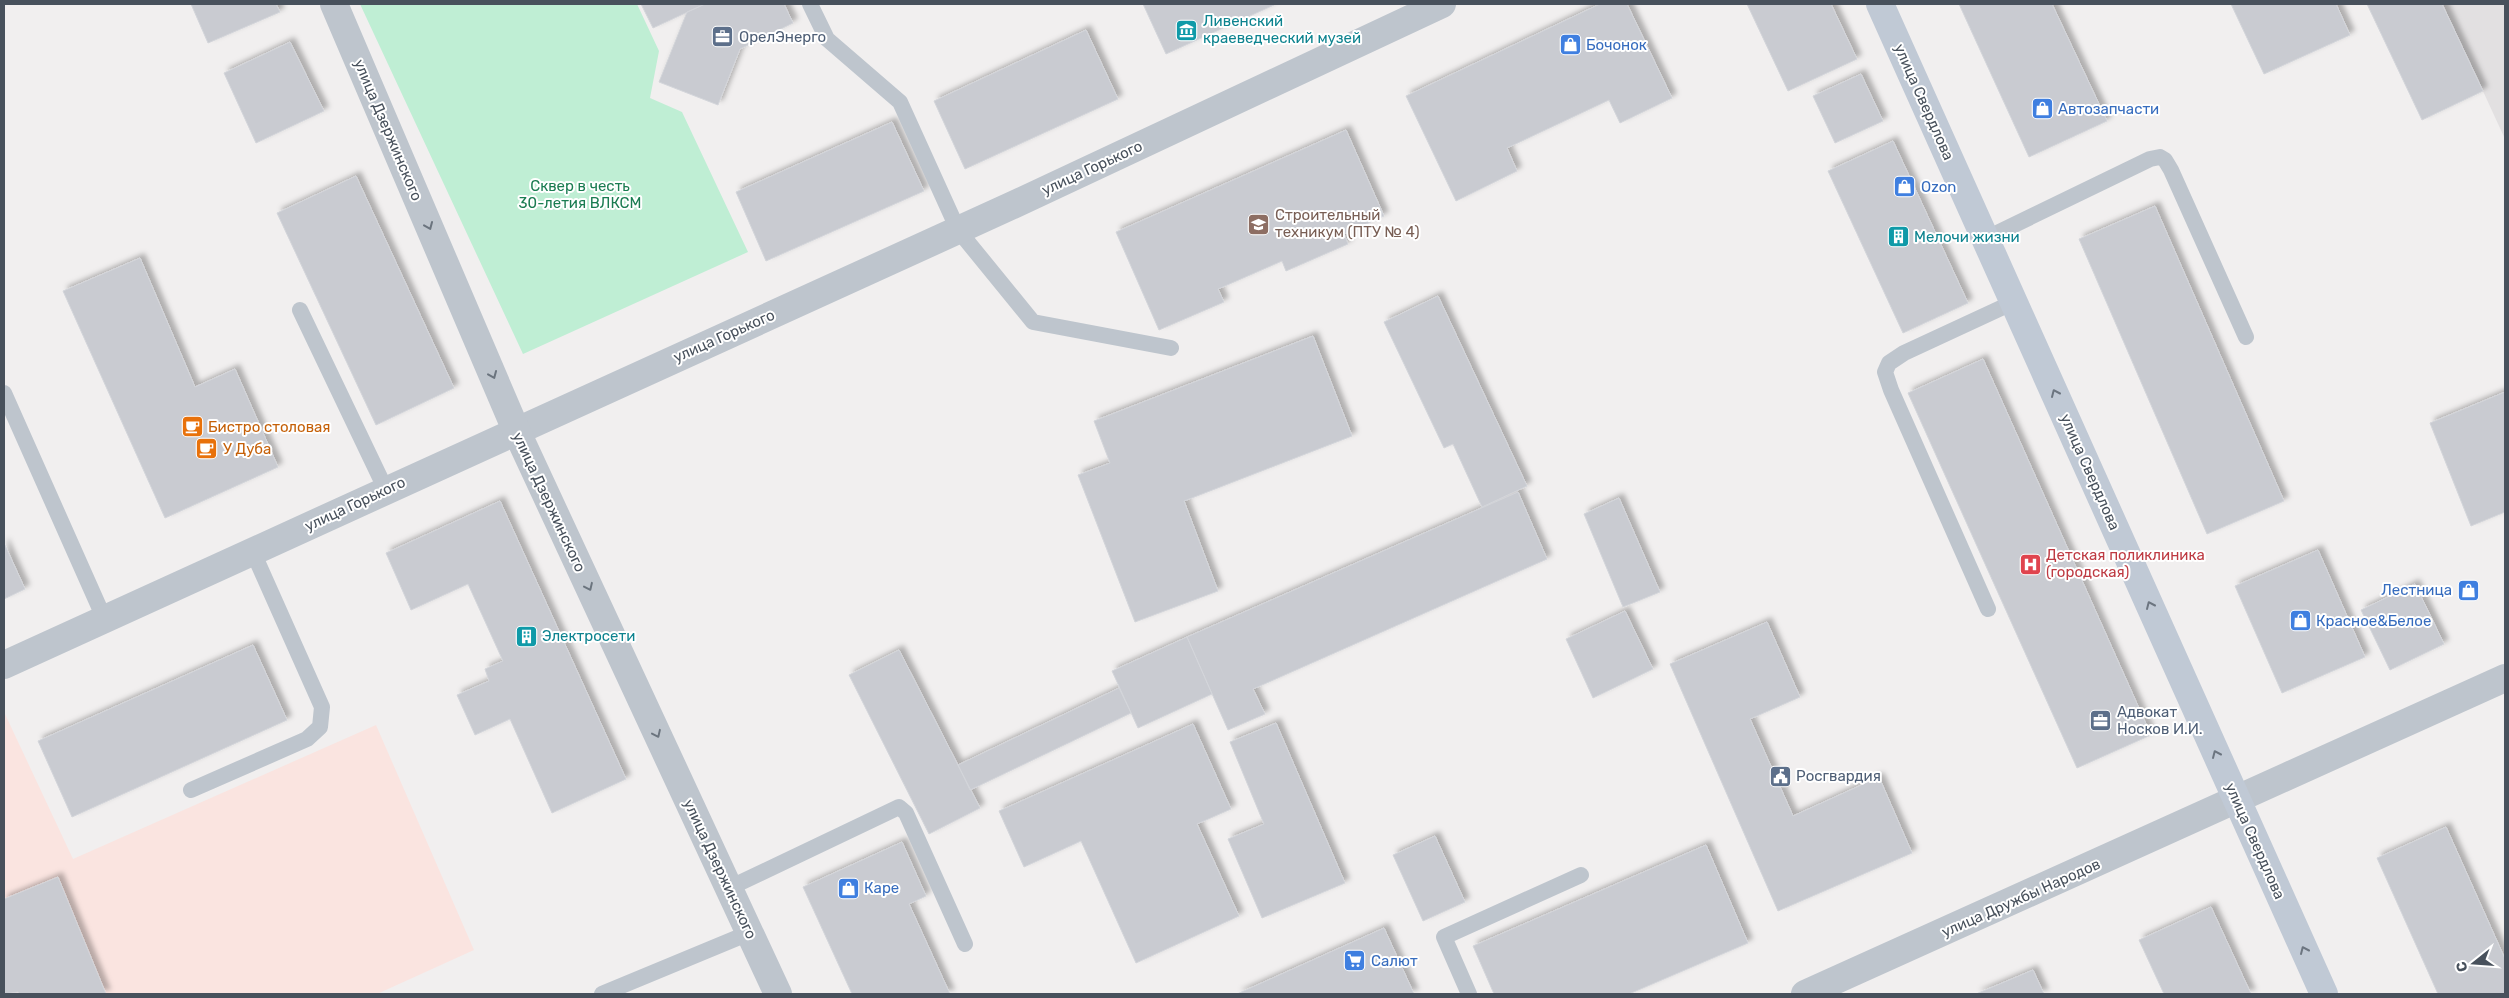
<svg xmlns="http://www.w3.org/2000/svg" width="2509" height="998" font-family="Rubik,sans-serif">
	<defs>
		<filter id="shadow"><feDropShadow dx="4.5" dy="-4.5" stdDeviation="2.5" flood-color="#0004"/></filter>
	</defs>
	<rect width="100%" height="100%" fill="#f1efef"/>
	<path fill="#e2e0e1" d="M2443,4h62v135z"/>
	<path fill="#fae4e0" d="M5,714l68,145 303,-134 98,225 -97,44h-373z"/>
	<path fill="#bfeed4" d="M360,4h277l22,47 -9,47 32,14 66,140 -225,102z"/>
	<path fill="#c9cbd1" stroke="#d3d5da" filter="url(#shadow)" d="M191,4h85l4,8 -72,31z
		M641,4h64l-52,24z
		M705,4h79l9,19 -53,26 -22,56 -59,-23 28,-70z
		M1143,4h130l1,1 -108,49z
		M1600,4h27l45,94 -52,25 -11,-23 -102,48 10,23 -61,30 -50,-105z
		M1747,4h84l26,55 -69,32z
		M1959,4h93l55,117 -78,36z
		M2231,4h105l14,31 -86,39z
		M2367,4h75l41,87 -61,29z
		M1086,30l32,69 -153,70 -31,-68z
		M290,42l34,69 -68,32 -32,-70z
		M1861,74l22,47 -48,22 -22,-47z
		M892,122l32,69 -158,70 -30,-69z
		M1346,130l38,86 -40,18 4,10 -62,27 -4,-10 -64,28 6,13 -65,28 -43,-98z
		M1893,141l75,162 -65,30 -75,-162z
		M356,176l98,212 -78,37 -99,-212z
		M2155,206l129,295 -77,33 -128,-295z
		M140,258l55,129 40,-18 43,98 -113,51 -102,-227z
		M1438,296l89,190 -45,21 -29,-63 -9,4 -60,-126z
		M1313,336l39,100 -168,65 34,90 -83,31 -57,-147 32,-12 -16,-42z
		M1983,359l168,376 -74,33 -169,-375z
		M2505,392v120l-34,14 -41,-103z
		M1518,492l29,67 -294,130 12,25 -37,16 -41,-93z
		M1619,498l41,94 -37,15 -39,-93z
		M500,501l126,278 -74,34 -42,-94 -35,16 -18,-40 32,-14 -4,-12 18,-8 -35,-77 -57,26 -25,-57z
		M4,543l21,46 -21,10z
		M2318,550l47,107 -83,36 -47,-107z
		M2415,584l29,60 -54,26 -29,-60z
		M1625,611l28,58 -60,29 -27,-59z
		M1767,622l33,75 -50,22 43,97 86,-39 33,76 -134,58 -108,-247z
		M1187,637l25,57 -74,34 -26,-57z
		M253,645l34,75 -215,97 -34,-76z
		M899,650l81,158 -51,26 -80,-159z
		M1119,688l12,25 -161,77 -12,-25z
		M1276,723l69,160 -83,35 -34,-79 36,-15 -34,-82z
		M1193,724l38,85 -34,15 42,92 -103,47 -55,-122 -57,26 -25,-56z
		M2446,827l59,132v35h-67l-61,-136z
		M1435,836l30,66 -42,19 -30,-66z
		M902,842l24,54 -17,8 41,90h-98l-49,-107z
		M1706,845l42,98 -119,51h-135l-21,-48z
		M58,877l48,117h-87l-1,-2 -14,2v-95z
		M2211,907l40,87h-87l-25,-54z
		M1384,928l30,66h-177z
		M2033,970l11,24h-68z"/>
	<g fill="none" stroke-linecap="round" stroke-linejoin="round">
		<path stroke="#bec5cd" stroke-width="16" d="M810,4l17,35 73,63 58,128 75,92 138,26
			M1985,239l165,-80 10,-2 5,3 6,10 75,167
			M300,310l86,180
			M4,393l100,225
			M1988,609l-97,-219 -6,-18 4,-9 15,-10 110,-51
			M191,790l116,-51 13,-12 2,-20 -69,-155
			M729,888l170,-81 7,6 59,131
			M602,994l147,-61
			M1469,994l-25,-57 137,-62"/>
		<path stroke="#bec5cd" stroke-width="28" d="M4,665l1009,-460 429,-201
			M1805,994l700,-316"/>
		<path stroke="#bec5cd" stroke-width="28" d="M334,4l182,426 262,564"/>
		<path stroke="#c0c9d5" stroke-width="28" d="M1880,4l444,990"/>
	</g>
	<defs><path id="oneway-chevron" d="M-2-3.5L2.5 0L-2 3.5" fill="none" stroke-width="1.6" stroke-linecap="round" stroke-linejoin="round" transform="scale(1.25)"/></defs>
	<g stroke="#6b747e">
		<use href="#oneway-chevron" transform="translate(429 226) rotate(67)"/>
		<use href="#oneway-chevron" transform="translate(493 375) rotate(67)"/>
		<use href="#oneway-chevron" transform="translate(589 587) rotate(65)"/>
		<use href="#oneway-chevron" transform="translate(657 734) rotate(65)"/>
	</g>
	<g stroke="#6c7580">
		<use href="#oneway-chevron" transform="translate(2055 393) rotate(-114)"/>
		<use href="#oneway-chevron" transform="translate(2150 605) rotate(-114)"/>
		<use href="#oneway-chevron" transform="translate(2216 754) rotate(-114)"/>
		<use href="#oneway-chevron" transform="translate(2304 950) rotate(-114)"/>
	</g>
	<defs>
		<symbol id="museum-square" viewBox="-11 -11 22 22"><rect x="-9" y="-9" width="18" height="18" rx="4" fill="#0f9aa8" stroke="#fff"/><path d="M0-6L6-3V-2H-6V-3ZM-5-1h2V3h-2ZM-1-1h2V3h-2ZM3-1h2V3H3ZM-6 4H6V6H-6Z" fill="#fff"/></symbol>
		<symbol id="office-square" viewBox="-11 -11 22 22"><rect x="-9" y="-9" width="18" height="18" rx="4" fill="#5c6f8a" stroke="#fff"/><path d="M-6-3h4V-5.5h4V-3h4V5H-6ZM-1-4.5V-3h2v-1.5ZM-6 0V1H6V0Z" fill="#fff"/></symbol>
		<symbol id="shop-square" viewBox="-11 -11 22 22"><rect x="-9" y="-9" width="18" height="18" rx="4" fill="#3f7fe0" stroke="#fff"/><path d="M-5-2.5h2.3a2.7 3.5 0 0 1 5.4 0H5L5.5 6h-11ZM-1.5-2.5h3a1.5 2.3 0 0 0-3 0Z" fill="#fff"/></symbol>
		<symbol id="university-square" viewBox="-11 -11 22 22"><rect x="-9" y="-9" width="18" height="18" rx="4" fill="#8d6e63" stroke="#fff"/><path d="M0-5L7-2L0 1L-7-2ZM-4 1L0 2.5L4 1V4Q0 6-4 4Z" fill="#fff"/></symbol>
		<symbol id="building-square" viewBox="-11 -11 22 22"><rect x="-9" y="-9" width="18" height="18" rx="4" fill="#0f9aa8" stroke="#fff"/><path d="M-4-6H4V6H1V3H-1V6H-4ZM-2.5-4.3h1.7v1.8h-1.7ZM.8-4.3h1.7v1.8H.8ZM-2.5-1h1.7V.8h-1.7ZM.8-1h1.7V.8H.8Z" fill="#fff"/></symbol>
		<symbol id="cafe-square" viewBox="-11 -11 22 22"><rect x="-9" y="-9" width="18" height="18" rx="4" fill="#e8710a" stroke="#fff"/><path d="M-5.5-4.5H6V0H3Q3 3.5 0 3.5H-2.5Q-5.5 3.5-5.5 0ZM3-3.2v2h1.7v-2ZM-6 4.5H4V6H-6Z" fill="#fff"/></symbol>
		<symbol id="hospital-square" viewBox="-11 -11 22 22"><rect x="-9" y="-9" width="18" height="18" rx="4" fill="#e0444e" stroke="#fff"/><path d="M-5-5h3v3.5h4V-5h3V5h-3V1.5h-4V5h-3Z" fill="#fff"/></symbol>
		<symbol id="civic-square" viewBox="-11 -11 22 22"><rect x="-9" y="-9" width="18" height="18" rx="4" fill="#5c6f8a" stroke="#fff"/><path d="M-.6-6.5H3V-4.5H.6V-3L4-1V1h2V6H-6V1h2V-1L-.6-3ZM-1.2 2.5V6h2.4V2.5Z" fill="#fff"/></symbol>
		<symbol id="supermarket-square" viewBox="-11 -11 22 22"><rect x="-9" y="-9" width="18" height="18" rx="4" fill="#3f7fe0" stroke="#fff"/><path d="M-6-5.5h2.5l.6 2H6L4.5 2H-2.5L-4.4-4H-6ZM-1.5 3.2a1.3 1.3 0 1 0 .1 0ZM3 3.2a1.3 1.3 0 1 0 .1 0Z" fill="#fff"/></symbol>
	</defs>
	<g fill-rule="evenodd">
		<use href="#museum-square" x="1174" y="18" width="25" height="25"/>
		<use href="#office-square" x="710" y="24" width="25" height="25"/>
		<use href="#shop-square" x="1558" y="32" width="25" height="25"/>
		<use href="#shop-square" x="2030" y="96" width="25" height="25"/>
		<use href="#shop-square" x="1892" y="174" width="25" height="25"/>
		<use href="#university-square" x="1246" y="212" width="25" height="25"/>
		<use href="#building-square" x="1886" y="224" width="25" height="25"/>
		<use href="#cafe-square" x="180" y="414" width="25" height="25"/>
		<use href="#cafe-square" x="194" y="436" width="25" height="25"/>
		<use href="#hospital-square" x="2018" y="552" width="25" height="25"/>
		<use href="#shop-square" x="2456" y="578" width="25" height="25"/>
		<use href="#shop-square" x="2288" y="608" width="25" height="25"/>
		<use href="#building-square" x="514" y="624" width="25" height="25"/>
		<use href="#office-square" x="2088" y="708" width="25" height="25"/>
		<use href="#civic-square" x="1768" y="764" width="25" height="25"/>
		<use href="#shop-square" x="836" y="876" width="25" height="25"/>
		<use href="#supermarket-square" x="1342" y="948" width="25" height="25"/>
	</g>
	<g text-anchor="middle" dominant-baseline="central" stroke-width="4" stroke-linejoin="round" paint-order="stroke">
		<g font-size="15" fill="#0d838f" stroke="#fff" text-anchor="start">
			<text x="1203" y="21">Ливенский<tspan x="1203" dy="17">краеведческий музей</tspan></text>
			<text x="1914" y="237">Мелочи жизни</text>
			<text x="542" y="636">Электросети</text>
		</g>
		<g font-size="15" fill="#4e5e75" stroke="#fff" text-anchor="start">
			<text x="739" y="37">ОрелЭнерго</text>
			<text x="2117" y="712">Адвокат<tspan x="2117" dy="17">Носков И.И.</tspan></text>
			<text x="1796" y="776">Росгвардия</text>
		</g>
		<g font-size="15" fill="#366cbe" stroke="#fff" text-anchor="start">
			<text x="1586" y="45">Бочонок</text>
			<text x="2058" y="109">Автозапчасти</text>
			<text x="1921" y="187">Ozon</text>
			<text x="2452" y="590" text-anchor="end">Лестница</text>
			<text x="2316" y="621">Красное&amp;Белое</text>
			<text x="864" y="888">Каре</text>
			<text x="1371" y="961">Салют</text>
		</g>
		<g font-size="15" fill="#48515c" stroke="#fff">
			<text transform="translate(1924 102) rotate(66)">улица Свердлова</text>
			<text transform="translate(388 130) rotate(67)">улица Дзержинского</text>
			<text transform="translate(1092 168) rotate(-25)">улица Горького</text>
			<text transform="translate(724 336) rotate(-24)">улица Горького</text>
			<text transform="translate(2090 472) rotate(66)">улица Свердлова</text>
			<text transform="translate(549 502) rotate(65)">улица Дзержинского</text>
			<text transform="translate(355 504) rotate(-25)">улица Горького</text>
			<text transform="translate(2255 841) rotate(66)">улица Свердлова</text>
			<text transform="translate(720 869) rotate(65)">улица Дзержинского</text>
			<text transform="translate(2021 898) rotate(-24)">улица Дружбы Народов</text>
		</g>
		<g font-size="15" fill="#1a7c51" stroke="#fff">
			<text x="580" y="186">Сквер в честь<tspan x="580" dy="17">30-летия ВЛКСМ</tspan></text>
		</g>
		<g font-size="15" fill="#785e54" stroke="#fff" text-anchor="start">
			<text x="1275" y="215">Строительный<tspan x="1275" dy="17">техникум (ПТУ № 4)</tspan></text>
		</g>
		<g font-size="15" fill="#c56008" stroke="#fff" text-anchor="start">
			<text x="208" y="427">Бистро столовая</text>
			<text x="223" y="449">У Дуба</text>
		</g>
		<g font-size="15" fill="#be3a42" stroke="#fff" text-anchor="start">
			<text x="2046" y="555">Детская поликлиника<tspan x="2046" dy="17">(городская)</tspan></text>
		</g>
	</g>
	<rect width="2509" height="998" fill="none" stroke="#48515c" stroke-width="10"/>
	<g transform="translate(2474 963) rotate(253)" stroke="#ffffff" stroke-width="4" paint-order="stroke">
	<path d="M0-4L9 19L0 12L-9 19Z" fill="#48515c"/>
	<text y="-8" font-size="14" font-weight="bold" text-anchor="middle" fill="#48515c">С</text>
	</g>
</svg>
